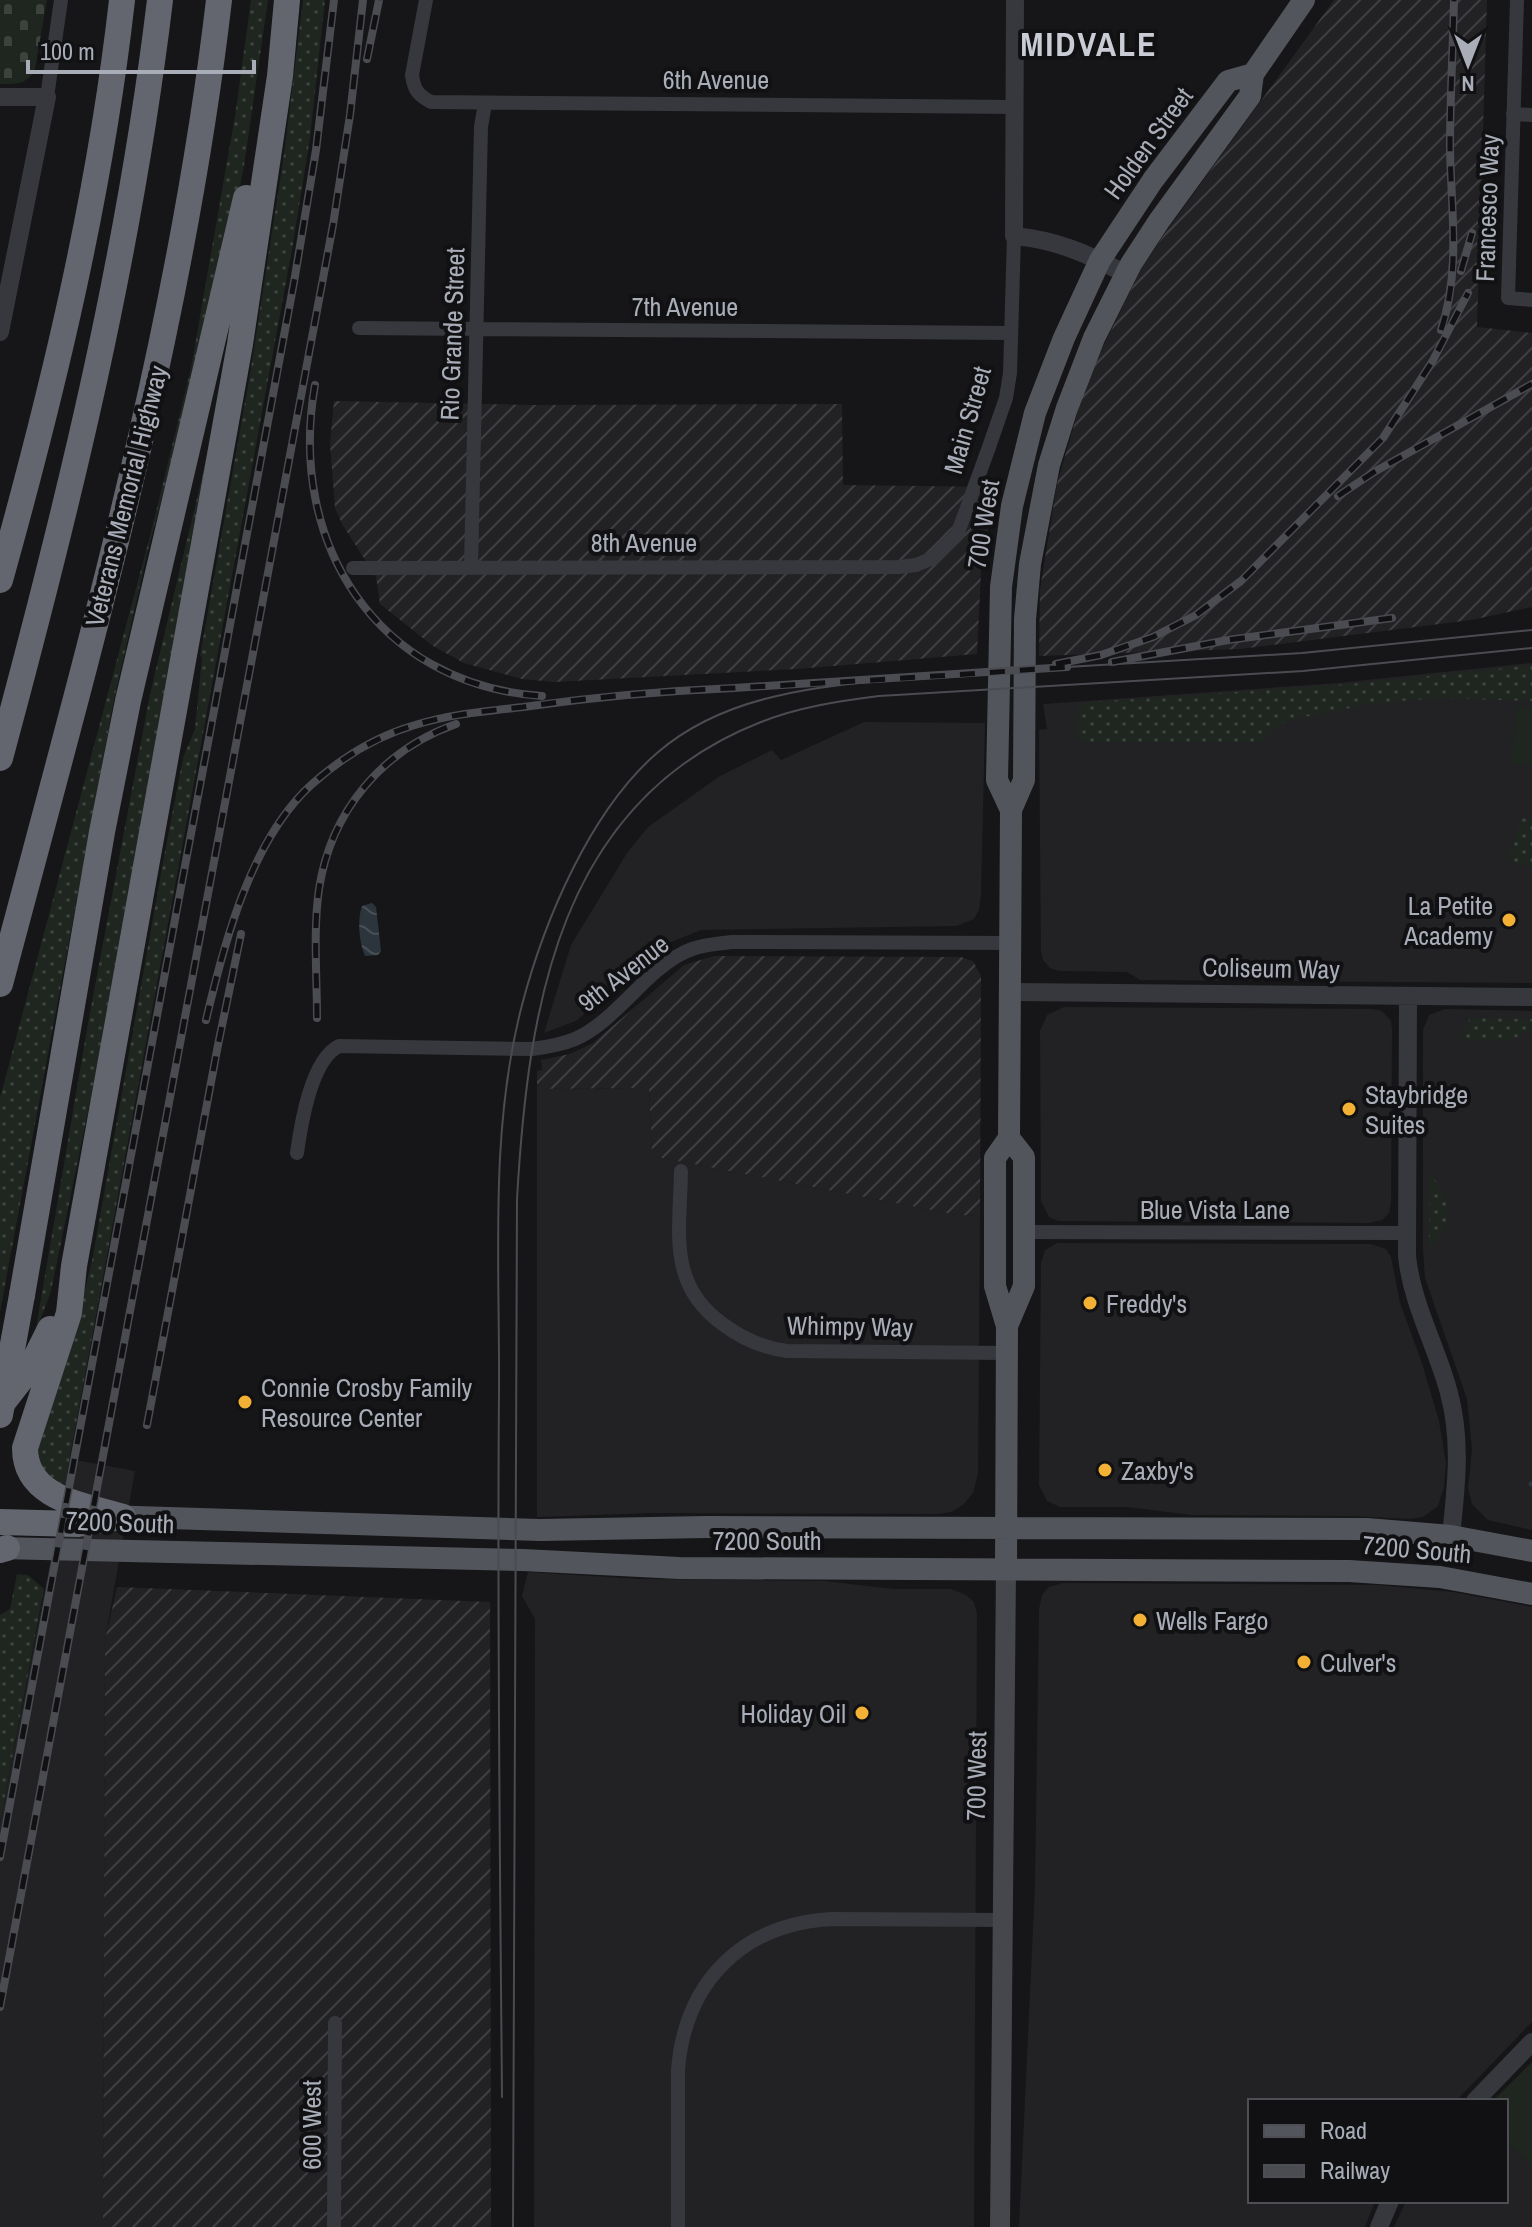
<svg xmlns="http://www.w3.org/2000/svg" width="1532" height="2227" font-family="'Archivo Narrow',sans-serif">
	<defs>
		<pattern id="industrial-furrows" width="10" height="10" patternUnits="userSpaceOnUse" patternTransform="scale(2)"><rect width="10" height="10" fill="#222225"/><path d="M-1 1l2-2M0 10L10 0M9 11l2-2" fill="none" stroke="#3f3f43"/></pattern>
		<pattern id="grass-dots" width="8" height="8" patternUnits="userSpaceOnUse" patternTransform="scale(2)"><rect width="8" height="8" fill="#1e261f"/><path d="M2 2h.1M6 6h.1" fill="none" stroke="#3c433d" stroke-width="1.8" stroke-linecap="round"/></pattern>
		<pattern id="cemetery-stones" width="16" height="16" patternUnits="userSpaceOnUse" patternTransform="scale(2)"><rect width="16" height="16" fill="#1e261f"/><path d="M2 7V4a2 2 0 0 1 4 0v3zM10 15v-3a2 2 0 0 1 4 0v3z" fill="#3c433d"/></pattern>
		<pattern id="water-waves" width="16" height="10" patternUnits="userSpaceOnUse" patternTransform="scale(2)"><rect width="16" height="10" fill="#2c353c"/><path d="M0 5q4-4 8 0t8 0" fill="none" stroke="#485056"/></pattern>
	</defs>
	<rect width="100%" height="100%" fill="#161618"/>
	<path fill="#222225" d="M1532,663v320l-392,-3 -13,-8 -68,-1 -9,-3 -7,-8 -2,-8 -2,-222 8,-1 -4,-25 294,-21z
		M864,722l121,1 -4,171 -2,16 -5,9 -18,7 -255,4 -35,14 -90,77 -32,12 27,-88 56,-92 21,-26 72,-51 52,-26 9,10z
		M1064,1007l309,2 9,2 9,10 1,9 -1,173 -2,10 -7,7 -13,3 -311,-2 -9,-4 -8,-16 -1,-170 7,-16z
		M1445,1009l87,2v519l-44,-10 -16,-16 -4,-16 4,-39 -5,-50 -42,-121 -2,-28v-220l6,-15z
		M649,1088l3,68 305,59 23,1 -2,257 -5,20 -10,12 -12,7 -13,2 -285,-1 -116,4v-428z
		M1057,1243l314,1 15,5 5,8 9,46 22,60 17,58 7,42 -2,24 -6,19 -15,11 -13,2 -61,-3 -157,-1 -65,-8h-67l-13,-6 -8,-16 2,-222 4,-13z
		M70,1459l65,12 -30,169 -2,587h-103v-404z
		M528,1572l111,7 185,2 70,8h57l15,6 8,7 3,12 -3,613h-440l1,-608 -13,-23z
		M1063,1583l315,2 75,7 79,15v415l-76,79h-206v100h125l-10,26h-346l16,-340 4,-278 3,-14 7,-8z
		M1532,2062v165h-138l12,-26h100v-100h-13z"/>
	<path fill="url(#industrial-furrows)" d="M1334,0h153l-10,327 55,6v274l-61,13 -231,29 -201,7 1,-66 17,-106 25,-87 16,-40 42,-86 25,-38z
		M334,401l197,4 311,-1 1,81 152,2 -14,84 -4,83 -180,15 -243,13 -32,-3 -58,-16 -31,-17 -53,-42 -4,-27 -34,-53 -7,-16 -5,-64z
		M714,956l247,1 12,4 8,15 -1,240 -23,-1 -305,-59 -3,-68 -112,1v-18l5,-1 -1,-10 29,-6 23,-11 91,-78z
		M117,1587l373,15 1,625h-388l2,-587z"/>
	<path fill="url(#grass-dots)" d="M251,0h17l-24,166 -21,105 -75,279 -34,150 -114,612v-214l151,-566 40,-164 44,-252z
		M303,0h22l-15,138 -17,106 -228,1240 -18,-4 -7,-12 -3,-18 40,-129 15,-60 71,-399 20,-104 12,-29 7,-72 -2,-1 50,-282 34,-220z
		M219,406l-113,618 -55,267 -16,43 53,-311 62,-329z
		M1532,665v36l-94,-3 -62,5 -88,17 -15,9 -11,13h-184l1,-39 284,-20z
		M1522,818l10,2v47l-20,-5 -3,-6z
		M1470,1018l62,1v10l-21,11 -50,-1z
		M1430,1175c23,22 24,50 -1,72z
		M17,1574l11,1 16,14 -44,234v-208l10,-6z"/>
	<path fill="url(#cemetery-stones)" d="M0,0h47l-12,68c-6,17 -20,16 -35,16z"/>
	<path fill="#1e261f" d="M1517,706l15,2v57l-21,-2z
		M1532,2062v104l-26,-25v-40h-13z"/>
	<path fill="url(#water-waves)" d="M372,903l4,4 5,44 -3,4 -13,1c-6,-14 -8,-36 -3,-50z"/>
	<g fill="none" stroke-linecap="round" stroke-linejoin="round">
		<path stroke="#2c353c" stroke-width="5" d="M1531,1484h1"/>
		<path stroke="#37383d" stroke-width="14" d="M426,0l-14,75c2,15 6,20 19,27l584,5
			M1517,0l-9,298 24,2
			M47,97l14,-97
			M1513,114l19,1
			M359,328l652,5
			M471,566l10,-439 4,-24
			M353,568l546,-1 17,-2 17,-7 24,-23 32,-88 17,-49 4,-25 4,-137
			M297,1153c4,-29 14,-93 42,-107l193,3c15,-2 29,-4 43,-10 41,-18 68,-66 108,-86 15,-8 32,-9 49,-11l278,1
			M681,1171c-1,62 -14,114 43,154 19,14 40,23 63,26l220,2
			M1024,1232l383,1
			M334,2227l1,-204
			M678,2227v-157c7,-89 65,-146 154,-151l171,1"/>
		<path stroke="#37383d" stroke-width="18" d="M1015,0l-1,236c41,3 76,19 112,38
			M0,97h47l-47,235
			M1009,992l523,5
			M1408,996l-1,260c5,49 30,91 42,137 13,48 7,95 2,143
			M1475,2101l57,-59
			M1379,2227l11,-26"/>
		<path stroke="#45474d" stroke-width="20" d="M1000,2227l6,-658"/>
		<path stroke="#53555c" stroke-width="22" d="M1011,810l-14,-30 4,-193 11,-81 23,-93 29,-75 36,-78 53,-80 75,-99 25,-7
			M1007,1326l17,-40v-129l-15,-19 2,-328 13,-30 1,-161 5,-55 19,-99 18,-57 27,-70 37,-74 28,-43 91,-125 3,-22 51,-74
			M105,1516l435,14 167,-3 660,2 84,7 81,15
			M0,1548l523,12 156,8 670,3 91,6 92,17
			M1006,1569l1,-243 -12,-40v-128l14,-20"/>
		<path stroke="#63666e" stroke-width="26" d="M0,580c53,-190 100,-384 122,-580
			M0,758c68,-252 129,-499 160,-758
			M0,984c86,-325 180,-649 219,-984
			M22,1295l80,-463 26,-131 118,-503
			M0,1406l32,-41 18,-36
			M123,1517c-39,-12 -98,-18 -98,-69l44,-135 5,-47 166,-922 40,-268 7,-76
			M0,1522l78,2 37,-6
			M0,1550l7,-2"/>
		<path stroke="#4a4c52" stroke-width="2" d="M1067,667l235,-14 230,-23
			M502,2097c-2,-235 -5,-469 -3,-704 1,-129 -10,-262 23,-388 22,-84 68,-194 135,-252 78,-68 191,-68 289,-78
			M513,2227l4,-1028c11,-191 41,-398 244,-477 38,-15 78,-21 118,-26l424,-25 229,-23"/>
		<defs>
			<path id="rail" d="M367,59l12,-59
				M1461,271l11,-38
				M1441,330c20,-60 10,-120 9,-182 0,-50 3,-99 4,-148
				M315,385c-28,157 61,300 227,311
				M1338,496l36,-24 158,-88
				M1112,662l116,-22 164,-22
				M1056,664l45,-9 52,-18 43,-22 45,-34 142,-143 49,-76 36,-69
				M317,1018c0,-42 -4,-87 2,-129 12,-78 63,-139 137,-165
				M206,1020c18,-77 45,-180 105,-235 30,-27 66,-49 104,-60 35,-11 72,-14 108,-18 70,-10 140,-16 211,-19 111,-6 222,-13 333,-21
				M147,1425l71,-380 23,-111
				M0,1857l294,-1575 22,-132 18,-150
				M0,2007l333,-1782 17,-110 13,-115"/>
		</defs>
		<use href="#rail" stroke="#4a4c52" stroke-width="8"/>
		<use href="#rail" stroke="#111113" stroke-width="5" stroke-dasharray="15" stroke-linecap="butt"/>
		<path stroke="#63666e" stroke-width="26" d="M0,1415l22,-120"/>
	</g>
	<g fill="#f2b134" stroke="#111113" stroke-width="3">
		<circle cx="1509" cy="920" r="8"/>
		<circle cx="1349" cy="1109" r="8"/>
		<circle cx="1090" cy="1303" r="8"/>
		<circle cx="245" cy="1402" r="8"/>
		<circle cx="1105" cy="1470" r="8"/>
		<circle cx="1140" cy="1620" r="8"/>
		<circle cx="1304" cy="1662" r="8"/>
		<circle cx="862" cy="1713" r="8"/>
	</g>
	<g text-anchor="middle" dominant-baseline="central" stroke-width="8" stroke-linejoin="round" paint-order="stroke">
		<g font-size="26" fill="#a8adb8" stroke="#111113">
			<text x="716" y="79">6th Avenue</text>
			<text transform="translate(1148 143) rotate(-54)">Holden Street</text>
			<text transform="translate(1487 208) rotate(-88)">Francesco Way</text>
			<text x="685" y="306">7th Avenue</text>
			<text transform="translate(452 334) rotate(-88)">Rio Grande Street</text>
			<text transform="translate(967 420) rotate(-74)">Main Street</text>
			<text transform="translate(126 496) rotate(-76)">Veterans Memorial Highway</text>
			<text transform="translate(983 524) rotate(-81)">700 West</text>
			<text x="644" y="542">8th Avenue</text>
			<text transform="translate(1271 968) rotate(1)">Coliseum Way</text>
			<text transform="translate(623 973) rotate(-38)">9th Avenue</text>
			<text x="1215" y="1209">Blue Vista Lane</text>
			<text transform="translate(850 1326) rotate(1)">Whimpy Way</text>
			<text transform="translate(120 1522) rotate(2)">7200 South</text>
			<text x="767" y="1540">7200 South</text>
			<text transform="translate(1417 1549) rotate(5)">7200 South</text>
			<text transform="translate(976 1776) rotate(-89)">700 West</text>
			<text transform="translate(311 2125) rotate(-90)">600 West</text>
		</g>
		<g font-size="26" fill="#a8adb8" stroke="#111113" text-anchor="start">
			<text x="1493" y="905" text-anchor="end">La Petite<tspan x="1493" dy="30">Academy</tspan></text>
			<text x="1365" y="1094">Staybridge<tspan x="1365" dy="30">Suites</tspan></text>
			<text x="1106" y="1303">Freddy's</text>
			<text x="261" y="1387">Connie Crosby Family<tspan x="261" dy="30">Resource Center</tspan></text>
			<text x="1121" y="1470">Zaxby's</text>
			<text x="1156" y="1620">Wells Fargo</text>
			<text x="1320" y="1662">Culver's</text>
			<text x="846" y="1713" text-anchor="end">Holiday Oil</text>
		</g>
		<g font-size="34" font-weight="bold" letter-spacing="2" fill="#c9ccd4" stroke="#111113">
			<text x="1089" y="44">MIDVALE</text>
		</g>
	</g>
	<rect x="1248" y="2099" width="260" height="104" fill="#111113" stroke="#4d4f55" stroke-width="2"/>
	<rect x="1264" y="2125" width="40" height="12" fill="#53555c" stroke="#4d4f55" stroke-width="2"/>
	<text x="1320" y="2139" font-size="24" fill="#a8adb8">Road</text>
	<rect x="1264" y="2165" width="40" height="12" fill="#4a4c52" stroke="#4d4f55" stroke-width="2"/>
	<text x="1320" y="2179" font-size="24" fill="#a8adb8">Railway</text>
	<g transform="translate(1468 64) rotate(180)" stroke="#111113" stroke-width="6" paint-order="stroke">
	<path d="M0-6L14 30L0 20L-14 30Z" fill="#a8adb8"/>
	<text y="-12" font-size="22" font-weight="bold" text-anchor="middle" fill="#a8adb8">N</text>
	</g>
	<path d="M28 60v12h226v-12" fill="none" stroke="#a8adb8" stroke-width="4"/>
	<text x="40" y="60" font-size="24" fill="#a8adb8" stroke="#111113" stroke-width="6" paint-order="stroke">100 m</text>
</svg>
